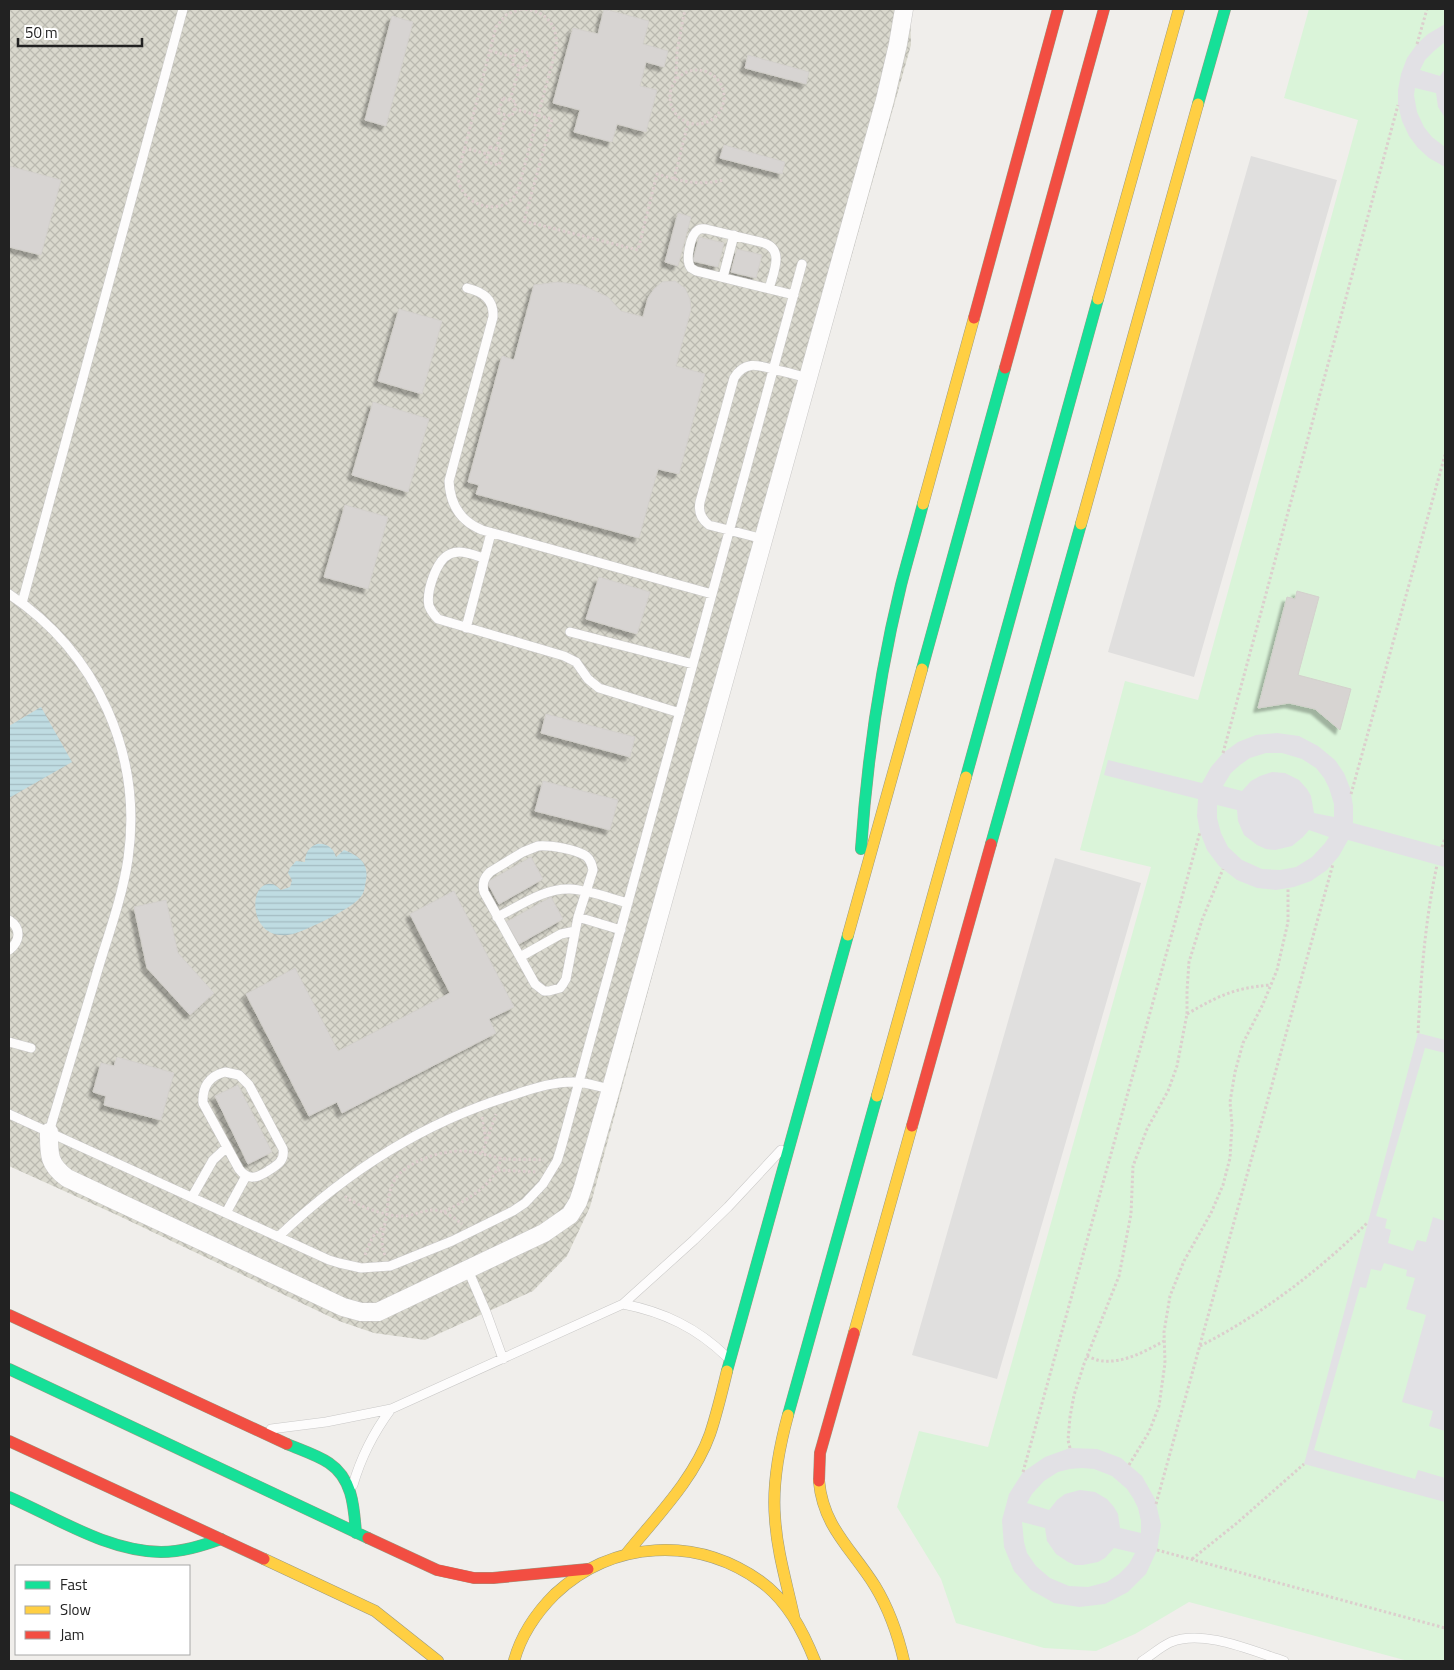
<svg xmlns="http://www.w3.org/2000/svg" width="1454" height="1670" font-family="'Titillium Web',sans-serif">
	<defs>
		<pattern id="construction-cross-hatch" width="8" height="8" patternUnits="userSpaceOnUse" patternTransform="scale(1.25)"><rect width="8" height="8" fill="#d9d8cd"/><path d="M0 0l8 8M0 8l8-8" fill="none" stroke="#bab9b0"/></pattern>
		<pattern id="water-rules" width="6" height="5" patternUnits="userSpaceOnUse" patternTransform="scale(1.25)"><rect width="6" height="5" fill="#bfdce2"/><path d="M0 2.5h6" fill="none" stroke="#a4bcc2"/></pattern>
		<filter id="shadow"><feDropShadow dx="-4.5" dy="4.5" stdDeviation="1" flood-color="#0004"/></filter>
	</defs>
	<rect width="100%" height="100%" fill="#f0eeeb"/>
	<path fill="url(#construction-cross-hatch)" d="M9,9h901l1,36 -188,667 -133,495 -23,49 -34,35 -108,49 -51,-7 -35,-12 -222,-106 -108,-49z"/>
	<path fill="#daf4d9" d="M1309,9h136v1652h-37l-219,-59 -54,32 -39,17 -52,-3 -88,-25 -15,-44 -44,-72 22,-76 69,16 163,-580 -71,-17 45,-169 73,19 160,-580 -74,-22z"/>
	<path fill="#e0dfde" d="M1251,156l86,24 -143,497 -86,-25z
		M1055,858l86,25 -144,496 -85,-24z"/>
	<path fill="#e2e1e5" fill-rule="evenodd" d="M1445,24v18l-11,9 -9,9 -5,10 20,6 5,-7v49l-7,-11 -2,-14 -21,-5 -1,7 3,17 7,15 8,10 13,10v20l-16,-9 -11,-10 -9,-12 -7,-15 -4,-16v-15l3,-16 6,-16 10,-14 11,-10z
		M1277,733l22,3 19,10 17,14 9,13 6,15 3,18v17l92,25v19l-97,-27 -9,16 -12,14 -16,11 -17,6 -18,3 -19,-2 -20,-8 -18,-14 -12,-16 -7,-18 -3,-16 1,-17 -94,-24 4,-15 94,23 9,-16 12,-14 15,-11 18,-7zM1266,753h16l20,6 14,9 8,10 5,10 5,16v13l-20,-4 -3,-17 -4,-7 -8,-9 -14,-7 -13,-1 -12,4 -9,5 -9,10 -19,-5 8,-13 9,-8 10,-7zM1217,805l20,5 1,11 6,14 13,10 9,4 9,1 17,-4 11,-9 6,-7 20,7 -4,6 -13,14 -16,10 -16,3 -18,-1 -20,-9 -14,-13 -7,-14 -4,-15z
		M1418,1033l27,7v13l-20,-5 -49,168 11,3 -2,9 6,2 -3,13 25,8 4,-11 9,2 7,-25 12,4v210l-16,-5 4,-15 -31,-9 24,-87 -20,-6 9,-31 -9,-2 1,-6 -23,-7 -3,8 -10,-2 -5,19 -6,-1 -46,163 101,29 3,-9 27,8v24l-141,-38z
		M1070,1448l27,1 24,9 21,18 13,23 6,26 -4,25 -11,24 -18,18 -23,12 -26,3 -25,-4 -23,-13 -17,-19 -10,-24 -2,-27 7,-26 14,-22 22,-15zM1082,1468l12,1 18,7 15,13 6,9 5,10 3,13v12l-21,-5 -2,-14 -4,-7 -7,-8 -12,-7 -15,-2 -15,4 -8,6 -8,10 -22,-7 5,-9 12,-13 14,-9 12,-3zM1022,1522l23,6 2,13 9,13 12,8 7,3h8l15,-3 7,-4 9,-10 21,5 -6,11 -10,10 -12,8 -19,5 -19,-1 -19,-8 -14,-12 -9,-13 -3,-11z"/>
	<path fill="url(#water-rules)" d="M41,707l31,55 -63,36v-72z
		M317,844c10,-1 16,4 19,13l8,-7c15,6 25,13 22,30 -1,4 -1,11 -4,15 -7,12 -44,29 -58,35 -53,24 -59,-43 -36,-46 6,-1 9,3 13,6l9,-3 2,-7 -4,-7 2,-5 6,-7 9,1c0,-9 4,-15 12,-18z"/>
	<path fill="#d7d4d2" stroke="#d3d0cc" filter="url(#shadow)" d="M604,9l45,12 -6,23 25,7 -4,16 -18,-5 -6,24 17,4 -11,42 -29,-8 -5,18 -38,-10 6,-22 -27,-7 20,-75 25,6z
		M392,16l21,6 -27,104 -21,-6z
		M748,55l61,17 -3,12 -61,-16z
		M724,145l61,17 -3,12 -62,-16z
		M9,166l52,14 -20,75 -32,-8z
		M678,213l13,4 -13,49 -13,-4z
		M699,237l25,6 -6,24 -25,-6z
		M737,249l25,6 -6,23 -25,-6z
		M675,281l10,7 5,11 1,10 -15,57 29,8 -26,100 -21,-5 -19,69 -163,-44 3,-9 -11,-3 34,-126 12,4 20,-75 24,-3 24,3 26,12 13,14 22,6 5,-19 6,-9 8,-7z
		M399,309l43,12 -20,73 -44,-13z
		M373,402l56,17 -21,73 -56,-17z
		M345,505l43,12 -20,72 -44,-12z
		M599,577l51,15 -13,42 -51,-15z
		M1297,591l22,6 -21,78 53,14 -11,41 -25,-21 -26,-6 -31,5 29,-111 8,2z
		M546,714l89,23 -5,20 -89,-24z
		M543,781l75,19 -8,30 -75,-19z
		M531,857l12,22 -44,25 -12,-22z
		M454,891l60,116 -25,12 7,14 -154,80 -5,-11 -28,14 -63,-122 49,-26 43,83 112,-58 -40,-79z
		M551,897l12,22 -44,25 -13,-22z
		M166,900l12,53 36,40 -24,22 -43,-47 -13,-61z
		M117,1057l57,16 -13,47 -57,-15 2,-9 -13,-4 8,-29 13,3z
		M238,1085l34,67 -24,12 -33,-68z"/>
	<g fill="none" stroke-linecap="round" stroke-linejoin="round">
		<defs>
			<path id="lane" d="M723,277l11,-42
				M467,288c16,4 27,11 26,29l-44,164c1,23 11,40 33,49l230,64
				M769,289c4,-16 16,-39 -5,-46l-58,-14c-4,0 -5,-1 -8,1 -8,5 -13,31 -7,38l5,3 98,24
				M763,539l-54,-14c-8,-6 -11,-13 -9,-23l34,-124c11,-18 24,-13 42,-8 11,2 21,5 31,8
				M484,558c-11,-3 -23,-9 -34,-4 -14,6 -24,38 -21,52 2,5 5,9 9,13l126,37 12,6 12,17 11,9 81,25
				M9,594c88,59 134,160 119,265 -6,40 -21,79 -32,117 -16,52 -31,104 -47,156
				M22,603l161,-594
				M466,628l25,-95
				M570,632l123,32
				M538,846c12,-1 37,3 48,10 5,4 6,9 7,14l-15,47 -12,62 -3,5 -3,4 -11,3h-5l-9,-7 -51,-92c-2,-9 0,-14 6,-20l33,-20z
				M497,917c23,-11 47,-29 73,-28 19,1 39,9 58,14
				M578,917l43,13
				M9,920c13,8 11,22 0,30
				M520,957l41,-23 14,-3
				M9,1042l22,6
				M225,1072l14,3 10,10 34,64c2,12 -6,16 -15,22 -11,7 -20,10 -29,-2l-36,-66c-1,-16 6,-27 22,-31z
				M9,1114l320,146 10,3 22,5 29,-2 62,-25 61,-30 12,-8 18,-19 14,-23 4,-13 241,-884
				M192,1197l21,-37 14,-13
				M226,1213l20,-37
				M278,1237c67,-64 144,-114 232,-141 22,-7 44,-15 67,-14 11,1 23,5 34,7
				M468,1270l18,42 17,47
				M623,1304c41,8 74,24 104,53
				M271,1429l55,-7 65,-13 232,-105 71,-64 34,-33 53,-57
				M353,1485c8,-28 21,-53 38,-76
				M1142,1661c10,-6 18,-14 29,-19 33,-13 81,9 113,19"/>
			<path id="street" d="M49,1132c0,22 -1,32 18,46l276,129 18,5h17l166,-79 26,-18 8,-13 5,-15 28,-98 274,-989 13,-56 6,-35"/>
			<path id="fast" d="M1198,104l27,-95
				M922,669l83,-301
				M966,777l132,-478
				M991,844l90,-320
				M861,849c6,-88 19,-178 40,-264 7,-27 15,-54 22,-81
				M9,1369l359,169
				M727,1371l121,-436
				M788,1415l89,-319
				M287,1444c14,6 30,11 42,19 24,16 25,45 27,70
				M9,1497c48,21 98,54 152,55 21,0 40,-6 60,-13"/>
			<path id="slow" d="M1098,299l81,-290
				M923,504l51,-186
				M1081,524l117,-420
				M848,935l74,-266
				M877,1096l89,-319
				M854,1333l58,-207
				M788,1415c-9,33 -16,69 -13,103 2,34 12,66 19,99
				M819,1481c4,46 33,68 56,105 14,23 23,49 29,75
				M627,1553c30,-37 67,-74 83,-119 7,-21 12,-42 17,-63
				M264,1559l111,52 63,50
				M514,1661c7,-26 22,-48 41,-67 58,-54 141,-58 205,-13 27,19 43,50 55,80"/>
			<path id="jam" d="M974,318l84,-309
				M1005,368l99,-359
				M912,1126l79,-282
				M9,1315l278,129
				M9,1441l255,118
				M819,1481l1,-28 34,-120
				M368,1538l69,32 37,8h19l95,-9"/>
		</defs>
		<use href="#lane" stroke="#c9c8c7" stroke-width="10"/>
		<use href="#street" stroke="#c9c8c7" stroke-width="19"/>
		<use href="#fast" stroke="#9a9a82" stroke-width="12"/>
		<use href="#slow" stroke="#9a9a82" stroke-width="12"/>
		<use href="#jam" stroke="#9a9a82" stroke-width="12"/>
		<path stroke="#dccecd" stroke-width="3" stroke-dasharray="2.5 2.5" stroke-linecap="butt" d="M520,9c25,0 39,16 36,40l-38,141c-2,3 -4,8 -7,10 -15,13 -40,6 -49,-10 -3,-5 -4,-11 -4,-16l38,-147 10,-12z
			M1417,44l10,-35
			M516,50l13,3 -4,15 -13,-4z
			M490,51l24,6
			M670 97a27 27 0 1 1 54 0a27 27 0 1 1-54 0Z
			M676,79l1,-28 8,-42
			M503,98l13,4 -4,14 -14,-3z
			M510,100l10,-34
			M514,109l38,10 -28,102 114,29 19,-76c23,7 42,12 66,6
			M490,147l13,4 -4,14 -13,-3z
			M464,148l24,6
			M496,149l10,-34
			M674,179l14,-56
			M1223,753l175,-648
			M1351,794l94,-339
			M1442,847l3,-9
			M1187,1014c31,-18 47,-26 83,-29
			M1418,1033c3,-57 7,-112 19,-168
			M482,1117l4,23
			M482,1153l14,-39
			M498,1170l39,2
			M345,1196c11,10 43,21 58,20 9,0 15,-4 23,-5 14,-4 26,5 36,13
			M444,1212c23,-13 51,-26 57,-54
			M365,1255c5,-12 7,-22 19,-28
			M385,1255c-7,-14 1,-30 2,-44 1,-11 2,-20 7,-30 12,-20 48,-31 70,-30 15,1 28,6 42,8 12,1 25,0 38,1
			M1200,1346c61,-31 120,-76 168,-124
			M1087,1356c5,2 11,5 16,5 21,2 43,-10 61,-20
			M1070,1448l-2,-8 2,-23 4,-22 10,-31 35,-88 12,-62 2,-48 14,-37 21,-38 9,-25 10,-52v-23l2,-29 13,-42 21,-51
			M1129,1465l20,-33 10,-26 6,-43 -1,-31 6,-36 14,-35 27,-48 12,-28 7,-27 2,-33 -2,-23 5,-30 8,-29 20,-39 14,-34 11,-48v-34
			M1023,1472l177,-640
			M1156,1504l177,-640
			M1157,1550l288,78
			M1192,1559l45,-36 67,-59"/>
		<use href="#lane" stroke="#fdfcfc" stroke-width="9"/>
		<use href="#street" stroke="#fdfcfc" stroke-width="18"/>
		<use href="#fast" stroke="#16e098" stroke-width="11"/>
		<use href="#slow" stroke="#ffcf43" stroke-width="11"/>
		<use href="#jam" stroke="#f24e42" stroke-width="11"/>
	</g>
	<rect width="1454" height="1670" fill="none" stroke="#222222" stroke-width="20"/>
	<rect x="15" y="1565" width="175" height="90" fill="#ffffff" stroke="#a7a7a7"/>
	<rect x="25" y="1581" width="25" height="8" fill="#16e098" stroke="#a7a7a7"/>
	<text x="60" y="1590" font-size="15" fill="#222222">Fast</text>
	<rect x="25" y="1606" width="25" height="8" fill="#ffcf43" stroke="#a7a7a7"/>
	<text x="60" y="1615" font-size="15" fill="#222222">Slow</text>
	<rect x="25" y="1631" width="25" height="8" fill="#f24e42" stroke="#a7a7a7"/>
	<text x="60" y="1640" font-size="15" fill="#222222">Jam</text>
	<path d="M18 38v8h124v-8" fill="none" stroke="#222222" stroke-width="2.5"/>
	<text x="25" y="38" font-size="15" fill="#222222" stroke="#ffffff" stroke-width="4" paint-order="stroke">50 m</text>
</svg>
